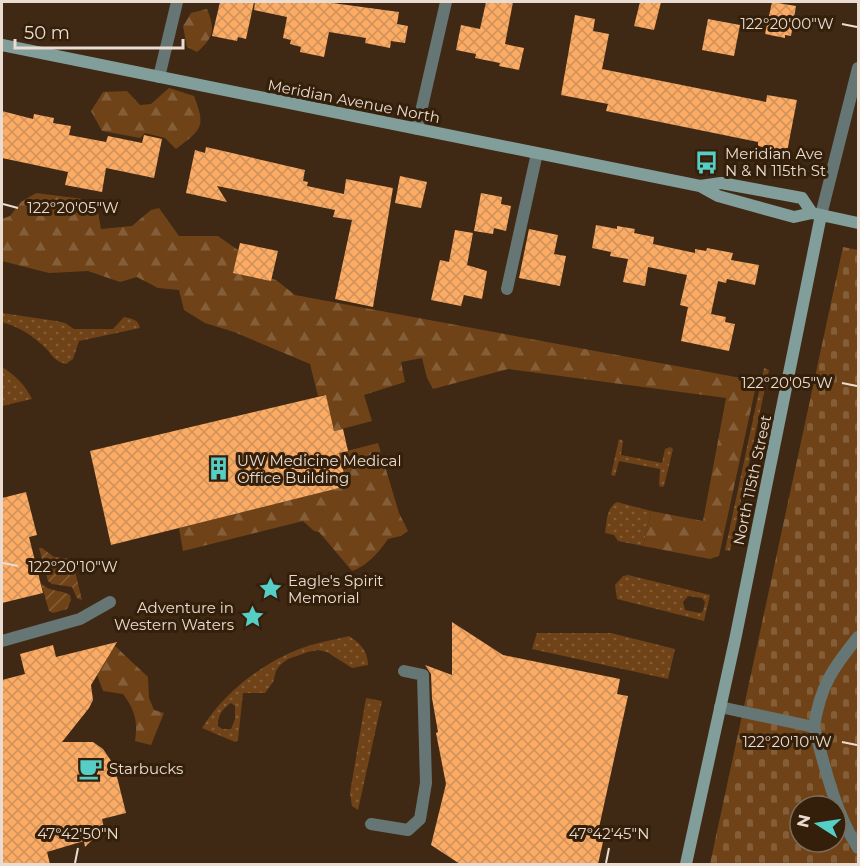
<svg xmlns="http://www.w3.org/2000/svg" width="860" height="866" font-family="Montserrat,sans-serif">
	<defs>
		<pattern id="grass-dots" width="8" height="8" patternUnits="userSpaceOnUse" patternTransform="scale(1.5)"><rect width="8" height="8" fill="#6f4317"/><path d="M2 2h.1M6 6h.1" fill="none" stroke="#845e38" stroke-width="1.8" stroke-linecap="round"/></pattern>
		<pattern id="forest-firs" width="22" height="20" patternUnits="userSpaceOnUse" patternTransform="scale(1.5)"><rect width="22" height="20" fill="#6f4317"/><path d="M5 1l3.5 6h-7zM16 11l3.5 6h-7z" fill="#845e38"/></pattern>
		<pattern id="cemetery-stones" width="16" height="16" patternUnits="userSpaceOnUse" patternTransform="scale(1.5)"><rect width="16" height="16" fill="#6f4317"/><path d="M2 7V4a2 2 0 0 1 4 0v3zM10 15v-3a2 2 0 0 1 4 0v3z" fill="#845e38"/></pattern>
		<pattern id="garden-furrows" width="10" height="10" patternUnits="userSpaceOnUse" patternTransform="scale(1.5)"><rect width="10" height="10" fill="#6f4317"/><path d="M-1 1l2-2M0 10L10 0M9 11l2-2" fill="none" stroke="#845e38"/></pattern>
		<pattern id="building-cross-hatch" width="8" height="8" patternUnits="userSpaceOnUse" patternTransform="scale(1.5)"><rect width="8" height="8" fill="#fbab63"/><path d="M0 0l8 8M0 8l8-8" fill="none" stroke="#ce915a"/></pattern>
	</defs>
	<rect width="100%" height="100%" fill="#3f2915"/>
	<path fill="url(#grass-dots)" fill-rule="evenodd" d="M2,313l54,8 9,2 9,6h39l11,-12c8,2 14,2 16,11l-61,13 -6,18 -7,5c-14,-3 -15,-13 -26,-21 -11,-10 -24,-17 -38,-21z
		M2,367c13,8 23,18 30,32l-30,7z
		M764,368l5,2 -39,181 -5,-1z
		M619,439l4,2 -2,14 41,8 3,-14 5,-2 3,2 -9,37 -3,1 -2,-2 1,-16 -41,-8 -4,15 -4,-1z
		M617,502l34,9 -8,35 -25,-5 -4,-6 -9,-2c2,-11 1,-25 12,-31z
		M628,575l82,20 -6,26 -87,-22 -2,-14 8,-9zM688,596l14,2 3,4 -2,9 -3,2 -15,-3 -2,-8z
		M537,633h74l64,16 -7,30 -136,-30z
		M349,636c11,7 19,15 19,29l-16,3 -25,-16 -9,-2 -10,2 -20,7 -8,6 -4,6 -3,11 -8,11h-22l-5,47 -3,2 -33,-14c22,-35 59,-64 97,-79 16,-6 34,-9 50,-13zM231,703l4,3v13l-4,10h-9l-4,-3c-1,-10 5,-18 13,-23z
		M366,698l16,3 -24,109 -6,-4 -2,-13z"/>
	<path fill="url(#forest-firs)" d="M207,9c9,21 6,29 -10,43l-10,-5 -4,-21 8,-13z
		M169,88l25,8c12,31 8,33 -18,53l-11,-11 -20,-5 -5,5 -38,-7 -11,-20 12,-19 24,-1 13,14 11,-1z
		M36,193l47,6 15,13 3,17 31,-3 19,-16 8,-2 20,28h39l27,19 6,18 25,7 19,15 462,86 -38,175 -9,3 -67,-13 8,-35 52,10 23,-123 -218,-29 -75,20 -6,-11 -5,-20 -21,4 4,20 -41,13 8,26 -38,10 -8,-36 -8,1 -8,-32 -76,-32 -29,-9 -21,-13 -5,-20 -21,-2 -21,-11 -17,5 -32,-11 -39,2 -47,-12v-42l8,-3 11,-14z
		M378,443l21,70 9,18 -7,5 -13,3c-8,12 -22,28 -36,32l-33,-39 -5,-1 -11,-10 -120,30 -4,-23 168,-42 -8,-33z
		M115,646l33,31 1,21 5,12 10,3 -13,32 -16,-4c3,-20 0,-31 -12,-47l-20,-3 -7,-19z"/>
	<path fill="url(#cemetery-stones)" fill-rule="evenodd" d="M843,247l15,3v614h-148zM800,806h36v36h-36z"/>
	<path fill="url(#garden-furrows)" d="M39,548h3l12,9 18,2 10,41 -5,-2 -5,-11 -20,-3 -4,-3z
		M41,583c9,10 19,6 29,12l1,5 -4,9 -14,4 -4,-2z"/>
	<path fill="url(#building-cross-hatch)" d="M220,2h34l-8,37 -8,-2 -1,4 -25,-5z
		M255,2h70l74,10 -2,12 11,2 -3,17 -14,-2 -1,7 -25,-5 1,-5 -37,-6 -5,25 -24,-5 1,-5 -11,-3 1,-4 -8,-2 4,-21 -33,-7z
		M486,2h27l-8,42 19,4 -5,22 -20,-4 1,-3 -25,-5 1,-4 -20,-4 5,-25 19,4z
		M640,2h21l-7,28 -20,-4z
		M772,2l24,4 -5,30 -6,-1v3l-20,-4z
		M575,15l20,4 -2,12 16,3 -7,35 164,33 1,-7 30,5 -10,52 -29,-6v-4l-152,-31 2,-7 -47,-9z
		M708,19l32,6 -6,31 -32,-6z
		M2,111l31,8 1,-5 20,4 -1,5 18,3 -2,9 37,7 2,-6 34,7 2,-8 18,4 -8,39 -48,-10 -4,24 -37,-7 3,-13 -66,-14z
		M206,147l99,23 -2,11 5,1 -1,4 37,8 2,-15 47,9 -20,119 -38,-8 17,-79 -19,-3 2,-7 -118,-24 10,16 -41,-9 9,-43 10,3z
		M400,176l27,6 -6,26 -26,-5z
		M481,193l21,4 -1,7 10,2 -5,25 -12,-3 -1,6 -19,-3z
		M596,225l21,4v-3l18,3 -1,4 20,4 -1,7 42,9v-4l11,2 1,-3 26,5 -2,7 28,5 -4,20 -28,-6 -1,4 -8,-2 -7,33 15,3 -1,5 10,2 -6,27 -48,-10 7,-34 -8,-2 7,-30 -39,-8 -3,19 -22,-4 5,-23 -18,-3 1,-4 -19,-4z
		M529,229l29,6 -4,19 12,2 -6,30 -41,-8z
		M455,230l18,3 -6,32 20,6 -5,28 -18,-4 -3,11 -30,-6 9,-40 9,2z
		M240,243l38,8 -7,30 -38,-8z
		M326,395l8,36 9,-2 5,22 -9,2 8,33 -236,59 -21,-94z
		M26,492l11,43 -8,2 14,56 -41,10v-105z
		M452,622l51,33 117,24 -3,15 11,2 -30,136 7,1 -7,31h-138l-29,-19 15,-61 -10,-51 2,-1 -6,-34 -1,-24 -6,-9 27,10z
		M117,642l-26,43 2,15 -4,8 -27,34h31l10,7 11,16 12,48 -24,6 2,9 -19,19 -1,-6 -37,11 3,12h-48v-184l23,-6 -5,-20 33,-9 3,12z"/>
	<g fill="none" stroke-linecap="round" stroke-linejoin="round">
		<path stroke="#657674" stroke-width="12" d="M417,129l29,-127
			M507,289l30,-136
			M2,641l78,-22 30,-17
			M720,707l94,20c6,-41 19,-59 44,-90
			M814,727c11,41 21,85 44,121
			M371,824l37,6 12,-11 6,-36 -3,-108 -19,-4"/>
		<path stroke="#657674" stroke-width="12" d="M159,77l18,-75
			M821,215l37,-147"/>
		<path stroke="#829e9b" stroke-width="12" d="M2,45l698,141 21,-3 81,15 10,15
			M700,186l18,10 76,21 18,-4 46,10
			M686,864l49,-224 86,-425"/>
	</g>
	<path fill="none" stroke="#eadcd0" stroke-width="2" d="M842,24l15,3M3,204l15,4M842,383l15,3M3,563l15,3M842,742l15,3M75,863l3,-15M606,863l3,-15"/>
	<defs>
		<symbol id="bus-bare" viewBox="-9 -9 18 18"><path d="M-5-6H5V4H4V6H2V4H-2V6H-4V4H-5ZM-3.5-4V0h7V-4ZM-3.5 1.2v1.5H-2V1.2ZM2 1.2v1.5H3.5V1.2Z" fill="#55cec6" stroke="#341f0b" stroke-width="2.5" paint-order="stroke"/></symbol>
		<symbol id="building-bare" viewBox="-9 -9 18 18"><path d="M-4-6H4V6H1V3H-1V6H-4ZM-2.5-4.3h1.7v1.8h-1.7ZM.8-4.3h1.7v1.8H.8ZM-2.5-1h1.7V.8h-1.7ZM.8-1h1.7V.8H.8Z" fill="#55cec6" stroke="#341f0b" stroke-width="2.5" paint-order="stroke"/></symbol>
		<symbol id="sight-bare" viewBox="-9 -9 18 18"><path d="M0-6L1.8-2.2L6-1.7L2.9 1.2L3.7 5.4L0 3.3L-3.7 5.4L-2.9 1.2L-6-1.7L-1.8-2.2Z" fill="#55cec6" stroke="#341f0b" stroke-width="2.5" paint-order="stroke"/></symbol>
		<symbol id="cafe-bare" viewBox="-9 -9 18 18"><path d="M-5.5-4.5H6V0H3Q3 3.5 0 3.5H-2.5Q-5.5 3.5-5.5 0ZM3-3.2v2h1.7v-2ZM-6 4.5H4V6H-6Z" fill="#55cec6" stroke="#341f0b" stroke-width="2.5" paint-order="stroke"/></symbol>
	</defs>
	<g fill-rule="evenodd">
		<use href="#bus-bare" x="690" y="146" width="33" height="33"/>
		<use href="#building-bare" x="202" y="452" width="33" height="33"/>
		<use href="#sight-bare" x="254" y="572" width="33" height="33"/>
		<use href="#sight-bare" x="236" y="600" width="33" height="33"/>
		<use href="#cafe-bare" x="74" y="752" width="33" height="33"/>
	</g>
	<g text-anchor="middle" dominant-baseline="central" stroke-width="6" stroke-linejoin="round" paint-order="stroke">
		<g font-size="15" fill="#eadcd0" stroke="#341f0b">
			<text transform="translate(354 101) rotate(11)">Meridian Avenue North</text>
			<text transform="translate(752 480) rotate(-78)">North 115th Street</text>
		</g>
		<g font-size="15" fill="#eadcd0" stroke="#341f0b" text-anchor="start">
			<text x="725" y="153">Meridian Ave<tspan x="725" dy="17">N &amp; N 115th St</tspan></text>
			<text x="237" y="460">UW Medicine Medical<tspan x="237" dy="17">Office Building</tspan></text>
			<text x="288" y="580">Eagle's Spirit<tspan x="288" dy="17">Memorial</tspan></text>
			<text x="234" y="607" text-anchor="end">Adventure in<tspan x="234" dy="17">Western Waters</tspan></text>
			<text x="109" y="768">Starbucks</text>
		</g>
	</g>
	<g font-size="15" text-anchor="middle" fill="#eadcd0" stroke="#341f0b" stroke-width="6" stroke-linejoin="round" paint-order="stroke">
		<text x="787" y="29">122°20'00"W</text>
		<text x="73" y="213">122°20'05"W</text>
		<text x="787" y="388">122°20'05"W</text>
		<text x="73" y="572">122°20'10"W</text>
		<text x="787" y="747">122°20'10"W</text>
		<text x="78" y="839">47°42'50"N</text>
		<text x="609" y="839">47°42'45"N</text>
	</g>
	<rect width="860" height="866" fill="none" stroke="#eadcd0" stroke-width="6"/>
	<g transform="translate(818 824) rotate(282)"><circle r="28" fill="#341f0b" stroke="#7d6b5a" stroke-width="1.5"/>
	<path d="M0-4.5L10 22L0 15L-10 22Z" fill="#55cec6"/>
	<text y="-9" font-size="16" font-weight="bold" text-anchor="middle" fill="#eadcd0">N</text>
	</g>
	<path d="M15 39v9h168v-9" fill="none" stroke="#eadcd0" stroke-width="3"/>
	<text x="24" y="39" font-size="18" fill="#eadcd0" stroke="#341f0b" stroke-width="4.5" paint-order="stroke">50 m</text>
</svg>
